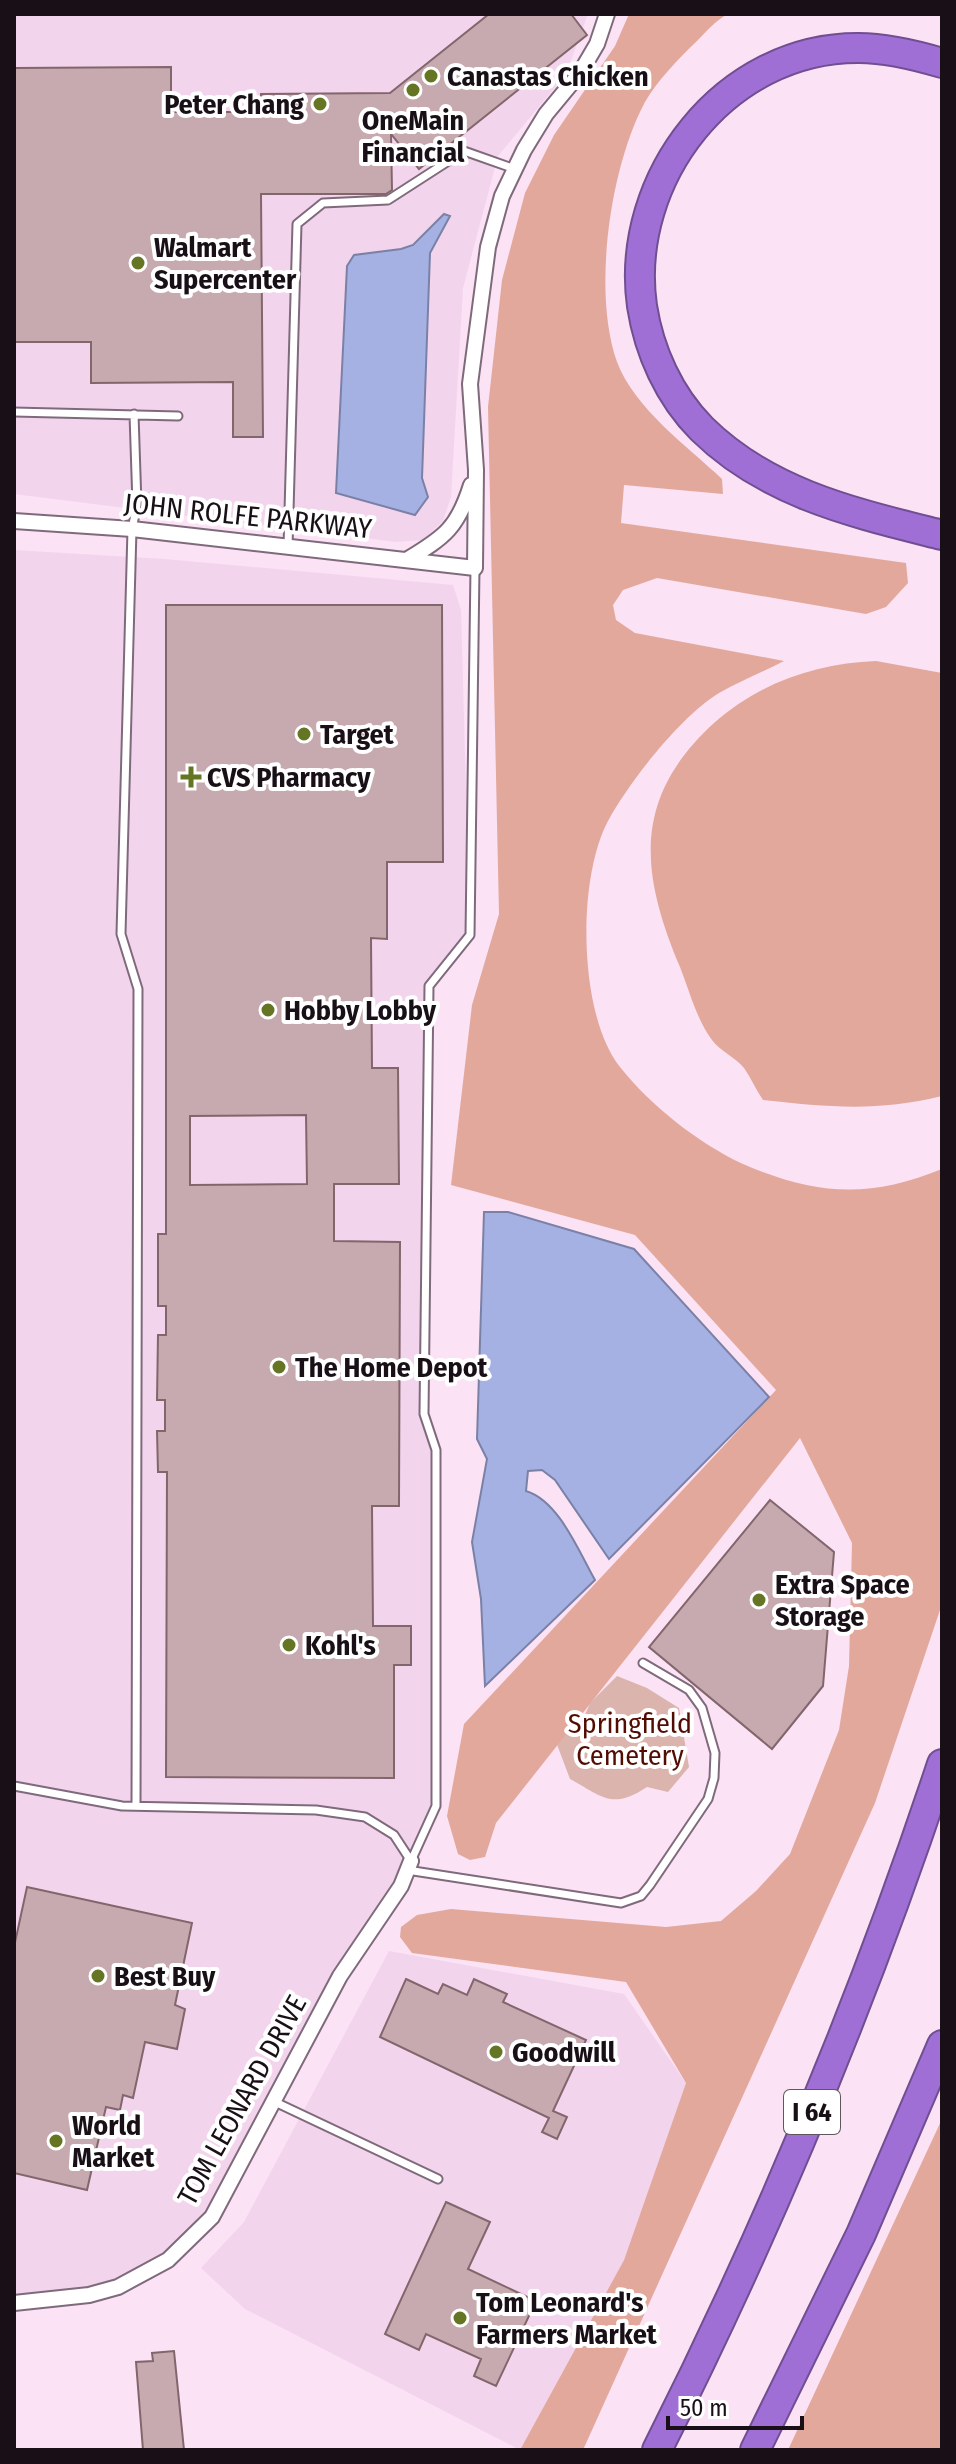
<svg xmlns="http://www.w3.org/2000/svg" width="956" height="2464" font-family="'Fira Sans Condensed',sans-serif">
	<rect width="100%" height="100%" fill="#fbe2f5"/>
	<path fill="#f3d4ed" d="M14,14h574l-22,60 -68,82 -35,132 -12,209 -8,24 -20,19 -27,2 -382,-48z
		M14,550l150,9 289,26 8,25 9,325 -41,51 -5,428 12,36v356l-35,80 -34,48 -117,216 -69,99 -63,38 -104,16z
		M389,1951l235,43 62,89 -62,177 -104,190 -275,-141 -44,-41 43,-46z"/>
	<path fill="#dbb5ad" d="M617,1676l30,12 32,20 10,59 -21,25 -21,-5c-35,23 -44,10 -77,-8l-17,-45 8,-10 21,-2 8,-19z"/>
	<path fill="#e3a89c" d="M629,14h99c-12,6 -22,18 -32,28 -17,16 -39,39 -51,60 -35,65 -53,190 -28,260 18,47 69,83 105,117l1,15 -99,-9 -3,38 285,40 2,20 -22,24 -20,7 -209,-36 -34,12 -10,15 3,15 19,13 149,28c-21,11 -44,20 -65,32 -38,23 -90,89 -111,128 -31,58 -30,193 12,246 31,39 78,76 123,97 72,31 126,35 199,5v435l-67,199 -292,647h-63l104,-190 62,-177 -60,-101 -214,-29 -12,-16 1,-10 16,-12 34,-6 215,18 55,-6 35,-30 34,-37 49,-124 10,-64 3,-123 -52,-105 -304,385 -11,34 -15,3 -12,-6 -11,-38 17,-92 312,-334 -141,-155 -184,-50 21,-180 27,-91 -11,-507 14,-127 23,-87 29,-58 61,-89z
		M876,661l66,12v423c-65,16 -114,11 -179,4 -7,-10 -12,-22 -19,-32 -9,-11 -24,-17 -32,-28 -15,-20 -23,-50 -32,-73 -40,-95 -48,-169 34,-244 45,-40 103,-60 162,-62z
		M942,2119v331h-154z"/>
	<path fill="#a6b1e3" stroke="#7b81a6" stroke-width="2" d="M444,214l6,2 -20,37 -8,225 6,19 -13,18 -79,-22 11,-227 7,-11 47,-6 12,-4z
		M484,1212h24l126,37 135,148 -160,162 -54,-79 -13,-10 -14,1 -2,20c33,10 53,61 69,89l-110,106 -4,-87 -9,-57 15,-83 -10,-20z"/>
	<path fill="#c7a9b0" stroke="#82666c" stroke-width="2" fill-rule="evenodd" d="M489,14h82l16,21 -168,134 -28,-35 1,56 -6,4h-125l2,243h-30v-55l-142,1v-41h-77v-274l157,-1v45h90v-18l129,-1z
		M166,605h276l1,257h-56v77l-16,-1 1,130h26l1,116h-65v57l66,1 -1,264h-27l1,120h38v39h-17v113l-228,-1 1,-305h-9l-1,-41h8v-31h-8l1,-65h8v-29h-8v-72h8zM306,1115l1,69 -117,1v-69z
		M770,1500l64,52 -11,134 -51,63 -123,-102z
		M27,1887l165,36 -17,82 10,4 -8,40 -32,-7 -12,56 -10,-3 -3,15 -14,-3 -19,83 -73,-17v-226z
		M406,1979l32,15 5,-10 24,11 7,-16 33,15 -4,8 83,38 -33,71 14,6 -10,22 -15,-7 7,-14 -169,-81z
		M446,2202l44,20 -22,47 68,32 -40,85 -22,-10 7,-17 -55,-25 -7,16 -34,-16z
		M174,2351l10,99h-41l-7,-88 17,-1 -1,-8z"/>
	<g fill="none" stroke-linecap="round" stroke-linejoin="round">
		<defs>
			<path id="lane" d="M14,412l164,4
				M134,414l3,91 -5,24 -11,405 17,55 -2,817
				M288,547l9,-323 26,-21 65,-3 76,-49 51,18
				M14,1786l108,20 194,4 49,7 29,18 17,26
				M411,1861l25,-55v-356l-12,-36 5,-428 41,-51 5,-367
				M407,1870l214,33 20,-7 9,-11 58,-86 6,-21 1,-25 -13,-45 -13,-18 -46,-27
				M275,2102l163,77"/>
			<path id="street" d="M14,521l118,8 343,39 1,-98 -6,-86 18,-137 14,-51 22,-46 22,-36 34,-41 17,-29 10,-30
				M408,559c37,-22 50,-32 63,-74
				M14,2303l75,-8 29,-8 50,-27 44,-43 128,-241 61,-90 10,-25"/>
			<path id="highway" d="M942,63c-27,-8 -55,-15 -83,-15 -134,-1 -235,131 -217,258 7,45 27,90 60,123 66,65 153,84 240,106
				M657,2450c112,-222 207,-451 285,-686
				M755,2450l106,-216 81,-189"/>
		</defs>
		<use href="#lane" stroke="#7f6a7b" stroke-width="11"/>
		<use href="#street" stroke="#7f6a7b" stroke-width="18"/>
		<use href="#highway" stroke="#704e92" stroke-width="32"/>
		<use href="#lane" stroke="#fff" stroke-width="7"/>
		<use href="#street" stroke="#fff" stroke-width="14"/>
		<use href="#highway" stroke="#9f6fd5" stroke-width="28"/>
	</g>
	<g fill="#657523" stroke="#fff" stroke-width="3">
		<circle cx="431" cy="76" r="8"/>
		<circle cx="413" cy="90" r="8"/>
		<circle cx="320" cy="104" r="8"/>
		<circle cx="138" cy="263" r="8"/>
		<circle cx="304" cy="734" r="8"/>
		<path d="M187 765h8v8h8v8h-8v8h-8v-8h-8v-8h8z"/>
		<circle cx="268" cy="1010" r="8"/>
		<circle cx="279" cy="1367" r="8"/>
		<circle cx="759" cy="1600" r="8"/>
		<circle cx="289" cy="1645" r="8"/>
		<circle cx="98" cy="1976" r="8"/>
		<circle cx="496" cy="2052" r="8"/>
		<circle cx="56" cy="2141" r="8"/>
		<circle cx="460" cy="2318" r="8"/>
	</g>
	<g text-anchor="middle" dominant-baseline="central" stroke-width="8" stroke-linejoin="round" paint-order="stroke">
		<rect fill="#fff" stroke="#5d585c" stroke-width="2" x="784" y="2090" width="56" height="44" rx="6"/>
		<g font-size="26" font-weight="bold" fill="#181016">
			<text x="812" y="2112">I 64</text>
		</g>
		<g font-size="28" font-weight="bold" fill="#181016" stroke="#fff" text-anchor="start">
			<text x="447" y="76">Canastas Chicken</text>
			<text x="304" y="104" text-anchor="end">Peter Chang</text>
			<text x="413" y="120" text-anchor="middle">OneMain<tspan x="413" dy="32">Financial</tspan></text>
			<text x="154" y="247">Walmart<tspan x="154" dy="32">Supercenter</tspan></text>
			<text x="320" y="734">Target</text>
			<text x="207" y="777">CVS Pharmacy</text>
			<text x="284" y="1010">Hobby Lobby</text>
			<text x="295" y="1367">The Home Depot</text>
			<text x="775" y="1584">Extra Space<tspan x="775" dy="32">Storage</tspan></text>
			<text x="305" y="1645">Kohl's</text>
			<text x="114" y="1976">Best Buy</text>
			<text x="512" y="2052">Goodwill</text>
			<text x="72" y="2125">World<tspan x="72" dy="32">Market</tspan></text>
			<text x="476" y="2302">Tom Leonard's<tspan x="476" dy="32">Farmers Market</tspan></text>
		</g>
		<g font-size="28" fill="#181016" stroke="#fff">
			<text transform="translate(248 516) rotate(6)">JOHN ROLFE PARKWAY</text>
			<text transform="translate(242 2100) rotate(-61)">TOM LEONARD DRIVE</text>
		</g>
		<g font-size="28" fill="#520d03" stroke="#fff">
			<text x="630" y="1723">Springfield<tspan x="630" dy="32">Cemetery</tspan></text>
		</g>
	</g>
	<rect width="956" height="2464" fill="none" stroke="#181016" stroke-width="32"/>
	<path d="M668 2416v12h134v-12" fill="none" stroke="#181016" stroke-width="4"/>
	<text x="680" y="2416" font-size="24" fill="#181016" stroke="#ffffff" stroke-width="6" paint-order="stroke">50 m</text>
</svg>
